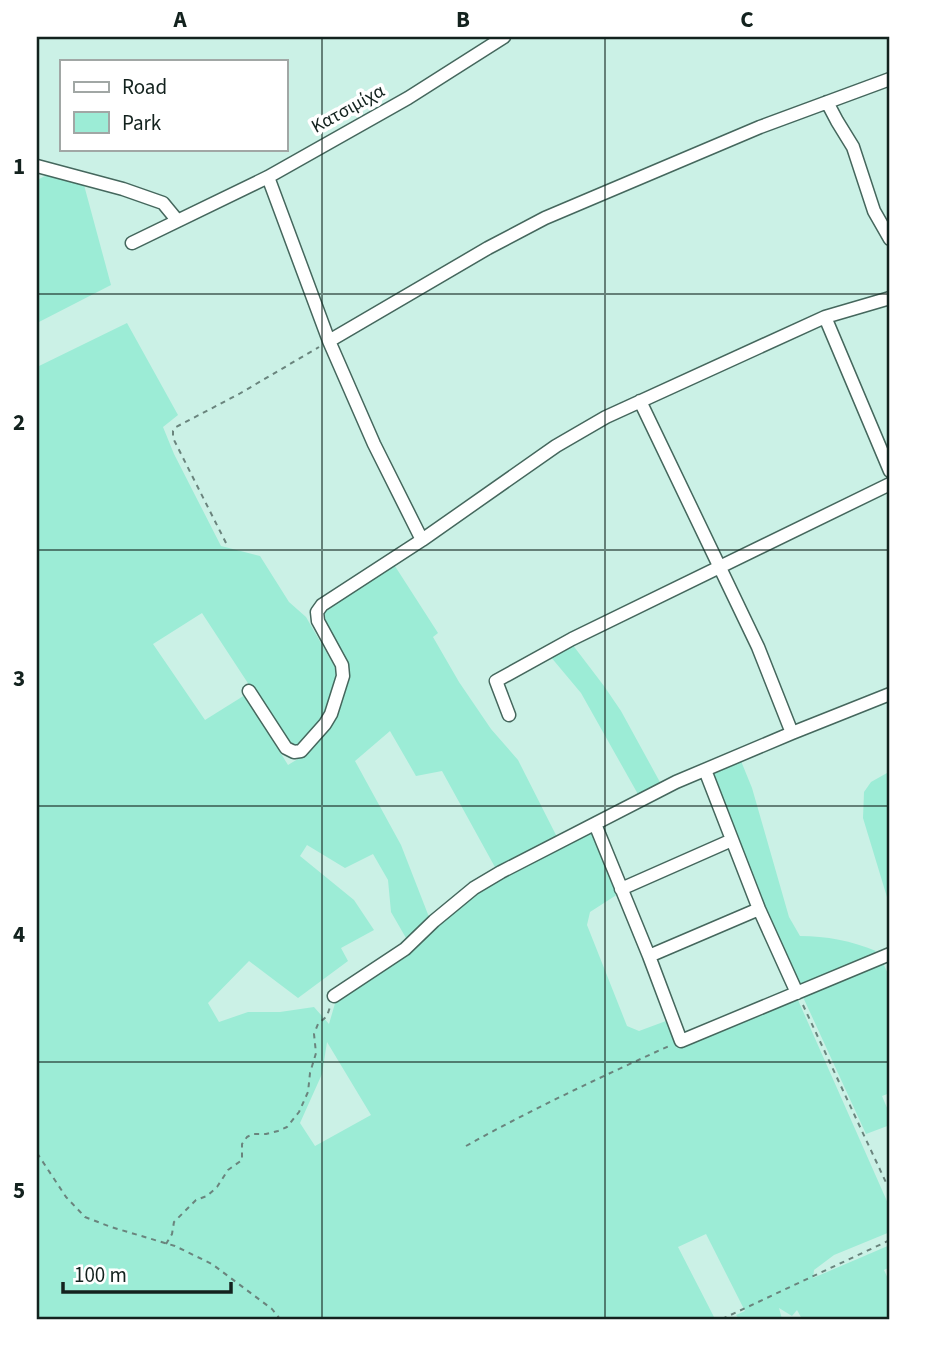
<svg xmlns="http://www.w3.org/2000/svg" width="927" height="1356" font-family="'Source Sans 3',sans-serif">
	<rect width="100%" height="100%" fill="#cbf1e6"/>
	<path fill="#9cecd6" fill-rule="evenodd" d="M47,175l37,10 27,100 -74,38v-143z
		M127,323l51,92 -15,12 11,27 47,92 39,10 29,46 17,15 30,52 1,13 -8,29 -25,30 -8,4 -9,-2 -85,-130 -49,31 52,76 40,-25 43,70 18,-11 38,-70 -31,-69 80,-52 45,70 -5,4 26,45 32,47 27,31 40,79 -62,30 -54,-98 -26,5 -26,-45 -35,30 46,84 28,72 -23,21 -15,-26 -3,-32 -15,-26 -28,14 -38,-23 -7,11 54,44 20,30 -33,18 7,13 -50,37 -49,-37 -41,42 11,19 29,-10h32l34,-5 15,17 7,-24 61,-38 45,-43 37,-28 112,-59 27,62 -28,18 -3,13 40,101 12,5 27,-10 11,27 121,-48 92,208v24l-56,23 -20,15 -1,8 77,-33v22l-6,3 6,13v36h-88l-5,-9 -5,6 -13,-8 3,11h-43l-3,-4 9,-4 -39,-77 -28,13 36,70 6,2h-683v-952zM327,1042l44,73 -56,31 -15,-23 22,-49z
		M572,644l32,42 17,25 40,73 -22,12 -58,-103 -31,-37z
		M741,761l11,27 37,129 11,19c26,0 52,5 76,15l-2,2 -76,33 -34,-73 -52,-142z
		M887,773l3,1v133l-27,-89 1,-26 7,-10z
		M882,961l8,17v115l-8,3 8,19v10l-24,9 -63,-137z"/>
	<g fill="none" stroke-linecap="round" stroke-linejoin="round">
		<defs>
			<path id="minor" d="M827,102l10,19 16,26 21,64 16,28
				M37,166l86,23 40,14 14,17
				M268,177l61,164 45,103 48,96
				M132,243l136,-66 140,-79 96,-61
				M825,317l65,154
				M329,341l159,-93 57,-30 215,-91 130,-48
				M640,401l118,246 34,86
				M249,691l37,57 8,4 7,-1 24,-27 6,-10 12,-38 -1,-11 -24,-44 -1,-9 5,-7 100,-65 134,-94 50,-29 219,-100 65,-19
				M509,715l-13,-34 76,-42 318,-155
				M705,770l54,139 38,84
				M595,824l54,132 32,85 209,-87
				M621,889l111,-49
				M649,956l110,-47
				M334,996l71,-47 29,-28 40,-33 27,-16 175,-90 116,-49 98,-39"/>
		</defs>
		<use href="#minor" stroke="#45675d" stroke-width="15"/>
		<path stroke="#6a847d" stroke-width="2" stroke-dasharray="5 5" stroke-linecap="butt" d="M226,543l-53,-105v-7l3,-4 63,-33 80,-47
			M803,1005l87,186
			M466,1146c66,-37 135,-69 203,-100
			M37,1153l29,44 19,20 26,10 64,19 37,18 60,45 8,10
			M166,1244l6,-10 2,-12 22,-22 11,-4 10,-9 11,-17 14,-10v-16l5,-7 6,-3h13l12,-3 9,-4 12,-15 9,-20 2,-19 6,-20 -2,-19 4,-10 9,-8 3,-9
			M722,1319l168,-79"/>
		<use href="#minor" stroke="#fff" stroke-width="12"/>
	</g>
	<path fill="none" stroke="#13221e" stroke-width="2" stroke-opacity="0.55" d="M322,37v1282M605,37v1282M37,294h853M37,550h853M37,806h853M37,1062h853"/>
	<g text-anchor="middle" dominant-baseline="central" stroke-width="7" stroke-linejoin="round" paint-order="stroke">
		<g font-size="19" fill="#13221e" stroke="#fff">
			<text transform="translate(348 109) rotate(-29)">Κατσιμίχα</text>
		</g>
	</g>
	<rect width="927" height="1356" fill="none" stroke="#ffffff" stroke-width="77"/>
	<rect x="60" y="60" width="228" height="91" fill="#ffffff" stroke="#a1a7a5" stroke-width="2"/>
	<rect x="74" y="82" width="35" height="10" fill="#ffffff" stroke="#a1a7a5" stroke-width="2"/>
	<text x="122" y="94" font-size="21" fill="#13221e">Road</text>
	<rect x="74" y="112" width="35" height="21" fill="#9cecd6" stroke="#a1a7a5" stroke-width="2"/>
	<text x="122" y="130" font-size="21" fill="#13221e">Park</text>
	<path d="M63 1282v10h168v-10" fill="none" stroke="#13221e" stroke-width="3.5"/>
	<text x="74" y="1282" font-size="21" fill="#13221e" stroke="#ffffff" stroke-width="5" paint-order="stroke">100 m</text>
	<rect x="38" y="38" width="850" height="1280" fill="none" stroke="#13221e" stroke-width="2.5"/>
	<g font-size="23" text-anchor="middle" font-weight="bold" fill="#13221e">
		<text x="180" y="27">A</text>
		<text x="463" y="27">B</text>
		<text x="747" y="27">C</text>
		<text x="19" y="174">1</text>
		<text x="19" y="430">2</text>
		<text x="19" y="686">3</text>
		<text x="19" y="942">4</text>
		<text x="19" y="1198">5</text>
	</g>
</svg>
